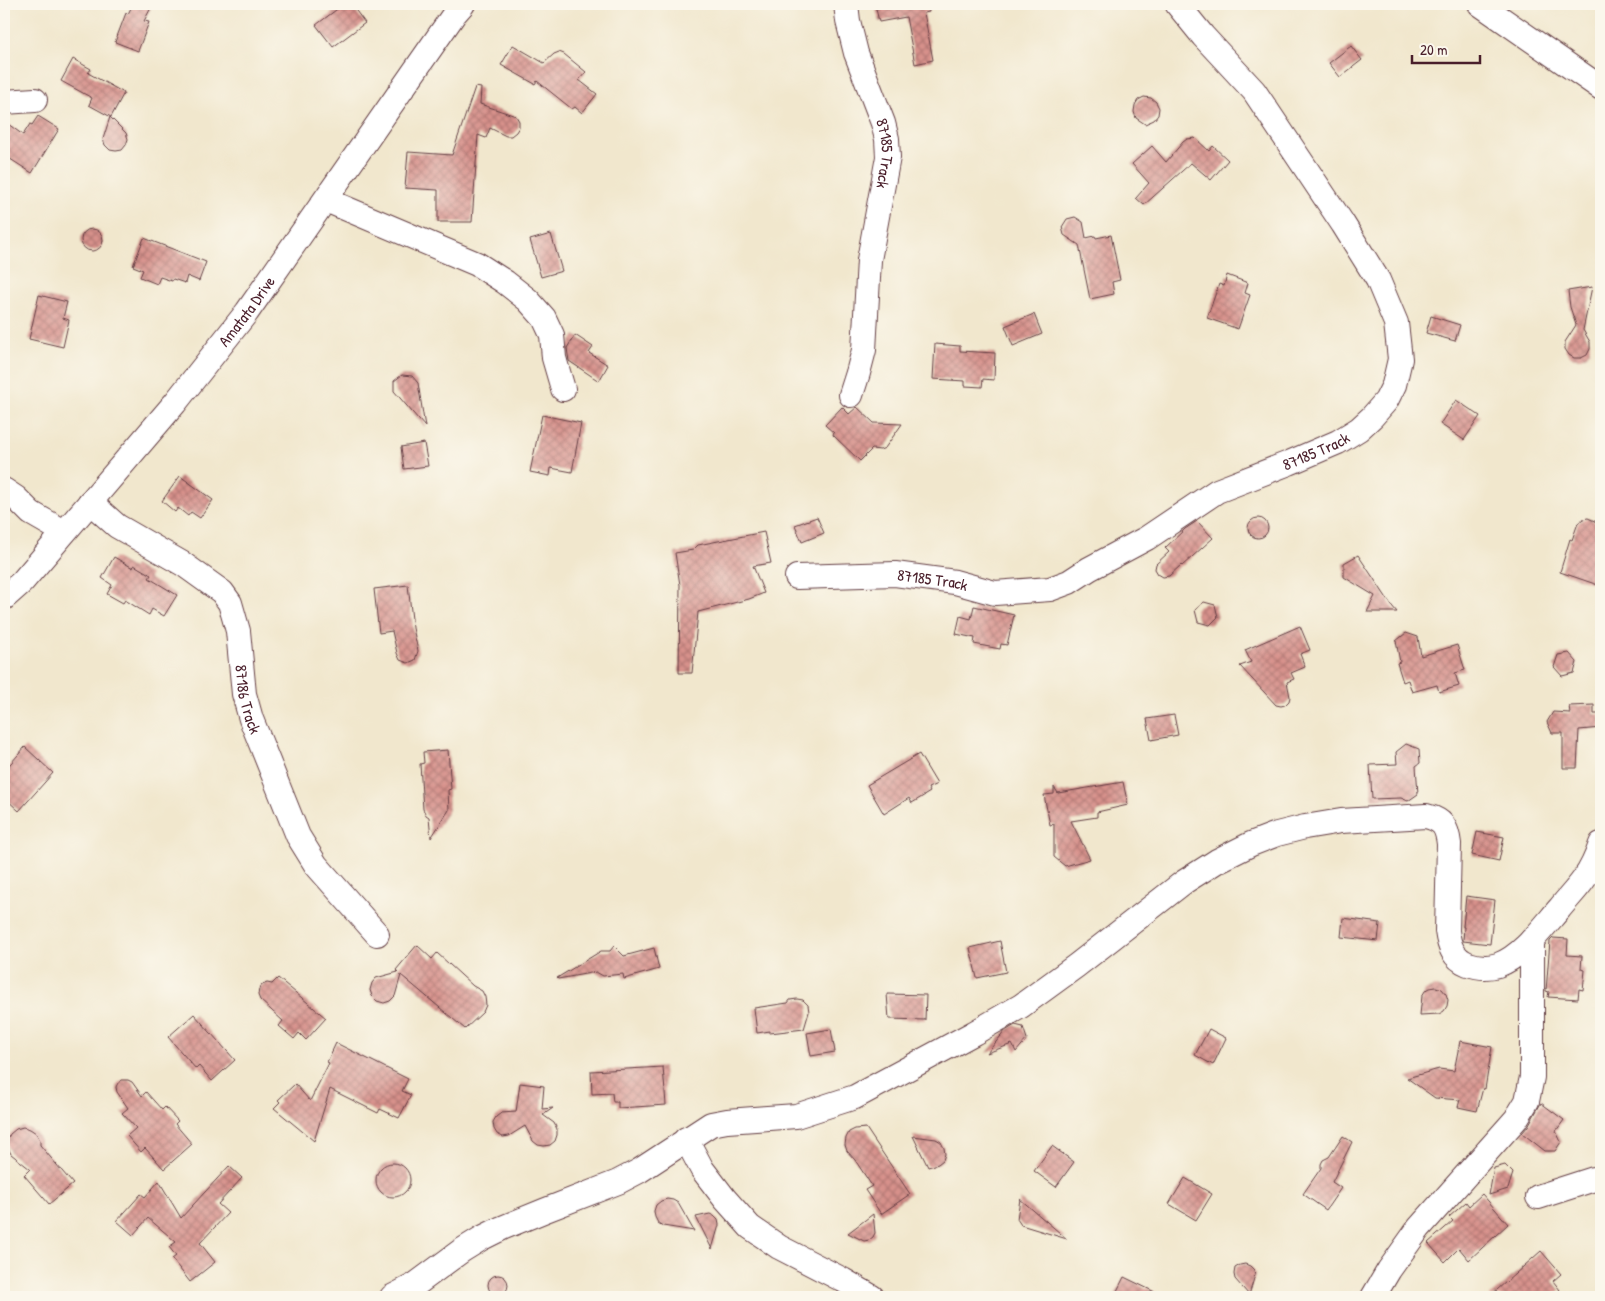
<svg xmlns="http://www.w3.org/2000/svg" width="1605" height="1301" font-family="'Patrick Hand',sans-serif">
	<defs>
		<pattern id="building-cross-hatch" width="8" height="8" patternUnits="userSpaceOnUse" patternTransform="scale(1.25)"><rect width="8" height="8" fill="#d7918b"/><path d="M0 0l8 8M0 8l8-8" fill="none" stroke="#b07672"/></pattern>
	</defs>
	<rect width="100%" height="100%" fill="#fbf7ec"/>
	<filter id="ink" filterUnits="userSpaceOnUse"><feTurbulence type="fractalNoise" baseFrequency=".02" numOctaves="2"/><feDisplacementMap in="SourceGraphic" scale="10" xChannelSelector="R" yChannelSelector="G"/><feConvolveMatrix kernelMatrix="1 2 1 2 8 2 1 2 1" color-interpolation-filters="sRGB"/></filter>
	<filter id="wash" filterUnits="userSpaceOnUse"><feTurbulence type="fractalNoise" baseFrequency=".0096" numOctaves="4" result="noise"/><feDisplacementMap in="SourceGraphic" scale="20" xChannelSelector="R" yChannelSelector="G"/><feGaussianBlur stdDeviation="1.12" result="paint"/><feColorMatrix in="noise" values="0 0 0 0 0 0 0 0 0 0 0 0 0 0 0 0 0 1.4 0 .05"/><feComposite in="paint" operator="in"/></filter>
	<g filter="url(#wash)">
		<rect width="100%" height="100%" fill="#f1e7cd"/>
		<g id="blocks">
			<path fill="url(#building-cross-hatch)" d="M133,4h20l-9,17 5,1 -11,29 -23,-9 11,-29 2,1z
				M344,4h7l14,19 -32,24 -17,-22z
				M875,4h53l1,8 -5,1 9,47 -18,4 -9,-47 -27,5z
				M513,45l31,18 10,-9 5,-2 5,2 22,18 -7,8 18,14 -15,19 -7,-6 -3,2 -35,-28 -2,3 -34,-19z
				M1351,46l11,14 -22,17 -11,-14z
				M73,59l18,10 -3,4 36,20 -13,24 -22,-12 3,-7 -31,-17z
				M475,87l6,1 -1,16 36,12 3,5v6l-3,5 -5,4h-5l-16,-8 -4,10 -8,-3 -6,87h-34v-32l-33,-2 3,-36 44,3z
				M1144,97l7,1 5,4 3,6 -1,7 -4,5 -9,4 -9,-6 -2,-6 1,-7 3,-5z
				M38,116l21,13 -27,44 -28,-18v-34l19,14 7,-11 2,1z
				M110,117l16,16 2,6 -2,6 -4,5 -6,1 -6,-1 -5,-5 -2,-6z
				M1195,138l14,13 4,-5 15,14 -17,20 -20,-17 -47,42 -8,-7 13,-15 -17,-19 20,-18 14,16 17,-20 4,-3z
				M1075,217l8,5 3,16 9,-2 1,2 15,-3 9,45 -8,2 2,12 -24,5 -11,-54 -15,-10 -2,-8 5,-8z
				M81 240a11 11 0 1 1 22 0a11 11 0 1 1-22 0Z
				M551,234l11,37 -21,6 -11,-37z
				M144,238l62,24 -7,19 -12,-5 -2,7 -12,-4 -1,2 -12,-4 -3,7 -17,-7 3,-7 -10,-4z
				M1227,275l21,8 -3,10 5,2 -12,34 -31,-11 12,-34 5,2z
				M1592,287l-9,43 7,12v7l-3,6 -6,3h-7l-5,-3 -4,-6v-7l11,-17 -6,-18 -2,-16z
				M39,295l28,7 -4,16 6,2 -6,27 -34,-8z
				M1034,314l8,20 -29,12 -8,-20z
				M1431,316l29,9 -5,16 -29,-8z
				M575,335l18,12 -4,6 19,12 -9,16 -30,-20 -2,-13z
				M935,344l25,2v5l35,2 -1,27 -11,-1 -1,8 -17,-1v-5l-32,-2z
				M402,375l10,1 6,7 7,44 -31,-36v-10z
				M1456,400l24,16 -16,24 -24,-16z
				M842,407l7,7 8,-7 17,16 28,1 -17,24 -5,2 -8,-1 -12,12 -27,-26 1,-2 -9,-8z
				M542,415l39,8 -9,49 -21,-4 -1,8 -20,-4z
				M424,443l4,23 -24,3 -3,-22z
				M180,476l33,24 -13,18 -9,-6 -3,4 -10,-8 -3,4 -13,-11z
				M817,517l7,16 -22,9 -7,-17z
				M1248 528a10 10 0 1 1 20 0a10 10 0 1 1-20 0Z
				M1588,518l13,6v62l-41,-14 10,-33 2,1 6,-17 5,-4z
				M1197,521l16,17 -31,28 -1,-1 -12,11 -6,1 -5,-3 -3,-5 1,-5 13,-12 -4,-4 20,-19z
				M764,532l7,31 -18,3 11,27 -15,6 -51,13 -6,61h-13l1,-88 -5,-32 18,-3 5,-5z
				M1358,555l34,51 5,6h-30l8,-16 -31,-19v-14z
				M114,557l19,11 1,-3 17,10 -2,3 28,17 -13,21 -12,-7 -3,6 -24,-15 -2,3 -16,-9 5,-9 -10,-7z
				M408,585l5,43 5,23 -3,9 -7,3 -8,-3 -3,-7 -5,-22 -13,2 -5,-44z
				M1204,602l11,3 3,12 -8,8 -12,-3 -3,-12z
				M974,606l40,9 -7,30 -6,-1 -1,5 -26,-5 1,-6 -19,-4 4,-18 11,3z
				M1300,626l10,24 -10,4 5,13 -14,6 3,6 -7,3 3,15 -1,4 -4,4 -4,1 -5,-1 -36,-39 11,-4 -6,-12z
				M1406,633l12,4 3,19 36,-11 8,25 -10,3 4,13 -20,6 -2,-7 -25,7 -4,-12 -5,2 -6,-19 3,-1 -4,-21z
				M1569,653l8,9 -3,11 -12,3 -8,-9 4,-12z
				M1594,705v9h7v14l-22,2 -2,38h-14v-35h-11l-5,-11 6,-10 17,1 -1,-7z
				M1174,715l4,20 -27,5 -4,-21z
				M1406,744l13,5 1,14 -4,3 2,28 -10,7 -7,-3 -29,1 -2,-34 27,-1 -1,-12z
				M25,747l28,26 -34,38 -15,-14v-26z
				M448,750l3,39 -3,1 1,20 -18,28 -2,-21 -3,-2 -3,-6 -3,-45 4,-1 -1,-11z
				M919,754l18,30 -9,4 2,4 -18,11 -3,-5 -25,16 -17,-29z
				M1123,782l5,23 -31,7v5l-26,4 19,38 -25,7 -11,-9v-33l-4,1 -6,-30 10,-1v-7l4,6z
				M1477,832l27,5 -5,24 -27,-6z
				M1466,896l29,4 -5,44 -27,-3 1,-14h-1z
				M1343,918l37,5 -2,18 -37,-4z
				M1553,938l15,1 -1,16 15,1 -1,13 4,1 -2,20 -4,-1 -1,10 -30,-2 1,-5 -3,-1 4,-50z
				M1000,941l6,31 -29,6 -7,-30z
				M417,945l15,14 5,-6 36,33 9,5 3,6 1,8 -3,7 -18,17 -64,-54 -6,21 -5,5 -6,2 -7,-2 -5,-5 -2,-6 2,-7 4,-5 22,-6 -2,-2z
				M614,946l10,10 30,-8 5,21 -35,10 -1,-5 -20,2 -7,-4 -38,7 -1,-1 44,-27h9z
				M278,978l48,40 -20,22 -7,-7 -5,6 -15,-13 4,-5 -23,-21 -2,-5 1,-6 3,-4 5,-2 5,1z
				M1436,987l6,2 4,5 2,6 -1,6 -3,5 -5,3 -19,1 2,-19 3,-5 5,-3z
				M887,994l39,1 -1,25 -36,-1z
				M797,999l6,1 5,5 1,7 -5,17 -34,4v-2l-13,2 -3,-25 34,-5 2,-3z
				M194,1014l41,46 -23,21 -13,-15 -3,3 -28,-32z
				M1015,1025l8,2 4,12 -11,13 -4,-8 -25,9 18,-22z
				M831,1029l4,23 -24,4 -4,-23z
				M1209,1029l17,9 -13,27 -18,-10z
				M1460,1041l32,6 -7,42 -2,-1 -6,23 -19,-4 2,-7 -25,-2 -28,-20 32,-9 15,2z
				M336,1043l72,36 -6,12 9,4 -12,23 -19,-9 -2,4 -48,-24 -16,52 -40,-33 6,-6 -2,-2 17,-16 15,17 19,-38 -2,-1z
				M663,1067l3,38 -48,3v-6h-5l-1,-9 -20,1 -1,-23z
				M122,1080h6l4,2 10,14 4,-4 16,18 3,-3 13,14 -3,3 17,20 -28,25 -19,-21 -4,4 -14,-16 9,-8 -14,-15 6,-5 -11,-16 -1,-5 2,-4z
				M520,1083l24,3 -2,23 11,-1 -10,7 11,8 3,6v6l-2,6 -5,4 -6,1 -6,-1 -5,-4 -8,-15 -16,10 -6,1 -6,-3 -3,-5 -1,-7 3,-5 5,-4 15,-1z
				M1541,1103l23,17 -8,11 5,11 -6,9h-10l-23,-18 6,-7z
				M23,1127l7,2 6,4 4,7v5l33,39 -24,20 -25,-29 6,-6 -19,-15 -3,-6 -1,-8 3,-6 6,-5z
				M866,1128l44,66 -29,20 -16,-24 7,-4 -17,-26 -8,-9 -2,-6 1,-7 3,-6 6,-3z
				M913,1136l23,3 5,3 3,6 1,6 -2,6 -5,4 -10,3z
				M1343,1136l9,6 -20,40 9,6 -15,22 -23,-16 18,-26v-4l2,-4 6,-3z
				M1052,1146l22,16 -18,25 -22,-16z
				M376 1180a17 17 0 1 1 34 0a17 17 0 1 1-34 0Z
				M1505,1165l8,8 -5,16 -19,6 5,-27z
				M229,1166l13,12 -24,26 10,9 -28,30 15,19 -25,20 -18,-23 4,-3 -7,-9 7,-5 -28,-24 -15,17 -16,-14 24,-27 4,3 14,-16 22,37z
				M1185,1178l27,16 -16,26 -27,-16z
				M1482,1194l26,30 -39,36 -10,-12 -14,14 -17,-19 25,-22 -4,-4 17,-15 3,4z
				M667,1199l6,1 5,3 16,28 -31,-5 -5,-3 -3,-6 -1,-6 2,-6 5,-4z
				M1020,1199l47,40 -46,-14 -4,-6z
				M710,1214l4,2 4,4 1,5 -7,24 -16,-32z
				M873,1214l2,19 -2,4 -4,3 -5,1 -16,-8z
				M1541,1251l20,23 -8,7 7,9 -9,7h-62z
				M1245,1264l5,2 4,4 1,5 -6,20 -14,-16 -1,-5 1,-6 5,-3z
				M488 1285a10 10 0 1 1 20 0a10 10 0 1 1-20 0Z
				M1124,1277l41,20h-51z"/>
		</g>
	</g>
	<g filter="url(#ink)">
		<use href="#blocks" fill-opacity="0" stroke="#633d43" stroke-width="1"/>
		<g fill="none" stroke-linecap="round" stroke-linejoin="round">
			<defs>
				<g id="minor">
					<path id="s1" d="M846,4l2,17 8,32 27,70 4,16 1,18 -19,103 -5,90 -6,23 -7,22"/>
					<path d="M1480,4l121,84"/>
					<path d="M4,102l31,-2"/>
					<path d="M326,200l151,64 28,18 23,18 16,18 8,17 2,23 9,31"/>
					<path d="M4,490l12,8 15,15 33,19"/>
					<path id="s2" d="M90,502l27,24 66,38 39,28 8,11 8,28 6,63 7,25 47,117 18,29 61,69"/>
					<path id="s3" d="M797,577l98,-3 60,8 40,11 55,-4 19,-7 20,-13 58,-31 70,-47 72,-28 49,-21 21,-13 13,-12 14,-16 8,-16 6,-26 -4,-36 -18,-43 -35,-56 -89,-133 -51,-55 -26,-32"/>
					<path id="s4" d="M4,598l18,-16 153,-179 72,-91 208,-299 8,-9"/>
					<path d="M686,1139l16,30 23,30 25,28 29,20 64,33 29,17"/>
					<path d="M1538,1197l56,-18h7"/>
					<path d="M392,1297l23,-12 46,-34 21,-13 20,-10 44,-18 72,-28 21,-11 72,-47 16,-3 69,-5 59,-19 119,-64 47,-27 55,-40 108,-84 33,-21 34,-17 26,-10 28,-7 36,-6 85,-5c17,4 21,11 23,28l-2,87c2,15 6,27 21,33 9,3 21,4 30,1 24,-8 46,-39 62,-57 8,-10 17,-19 24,-29 8,-11 13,-23 17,-35"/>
					<path d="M1373,1297l16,-27 30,-42 97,-109 11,-18 5,-24v-137"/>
				</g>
			</defs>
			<use href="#minor" stroke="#633d43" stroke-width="26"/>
			<use href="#minor" stroke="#fff" stroke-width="24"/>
		</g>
	</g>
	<g text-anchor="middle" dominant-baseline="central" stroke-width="4" stroke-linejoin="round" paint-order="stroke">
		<g font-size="16" fill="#4a1f2b" stroke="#fbf7ec">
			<text stroke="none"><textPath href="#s1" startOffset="156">87185 Track</textPath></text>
			<text stroke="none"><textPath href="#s4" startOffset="376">Amatata Drive</textPath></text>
			<text stroke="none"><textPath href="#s3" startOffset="556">87185 Track</textPath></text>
			<text stroke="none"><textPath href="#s3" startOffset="136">87185 Track</textPath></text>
			<text stroke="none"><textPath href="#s2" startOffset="272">87186 Track</textPath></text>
		</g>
	</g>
	<rect width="1605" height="1301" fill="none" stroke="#fbf7ec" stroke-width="20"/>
	<path d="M1412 55v8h68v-8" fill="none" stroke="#4a1f2b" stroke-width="2.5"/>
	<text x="1420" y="55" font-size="15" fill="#4a1f2b" stroke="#fbf7ec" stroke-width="4" paint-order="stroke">20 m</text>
</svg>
